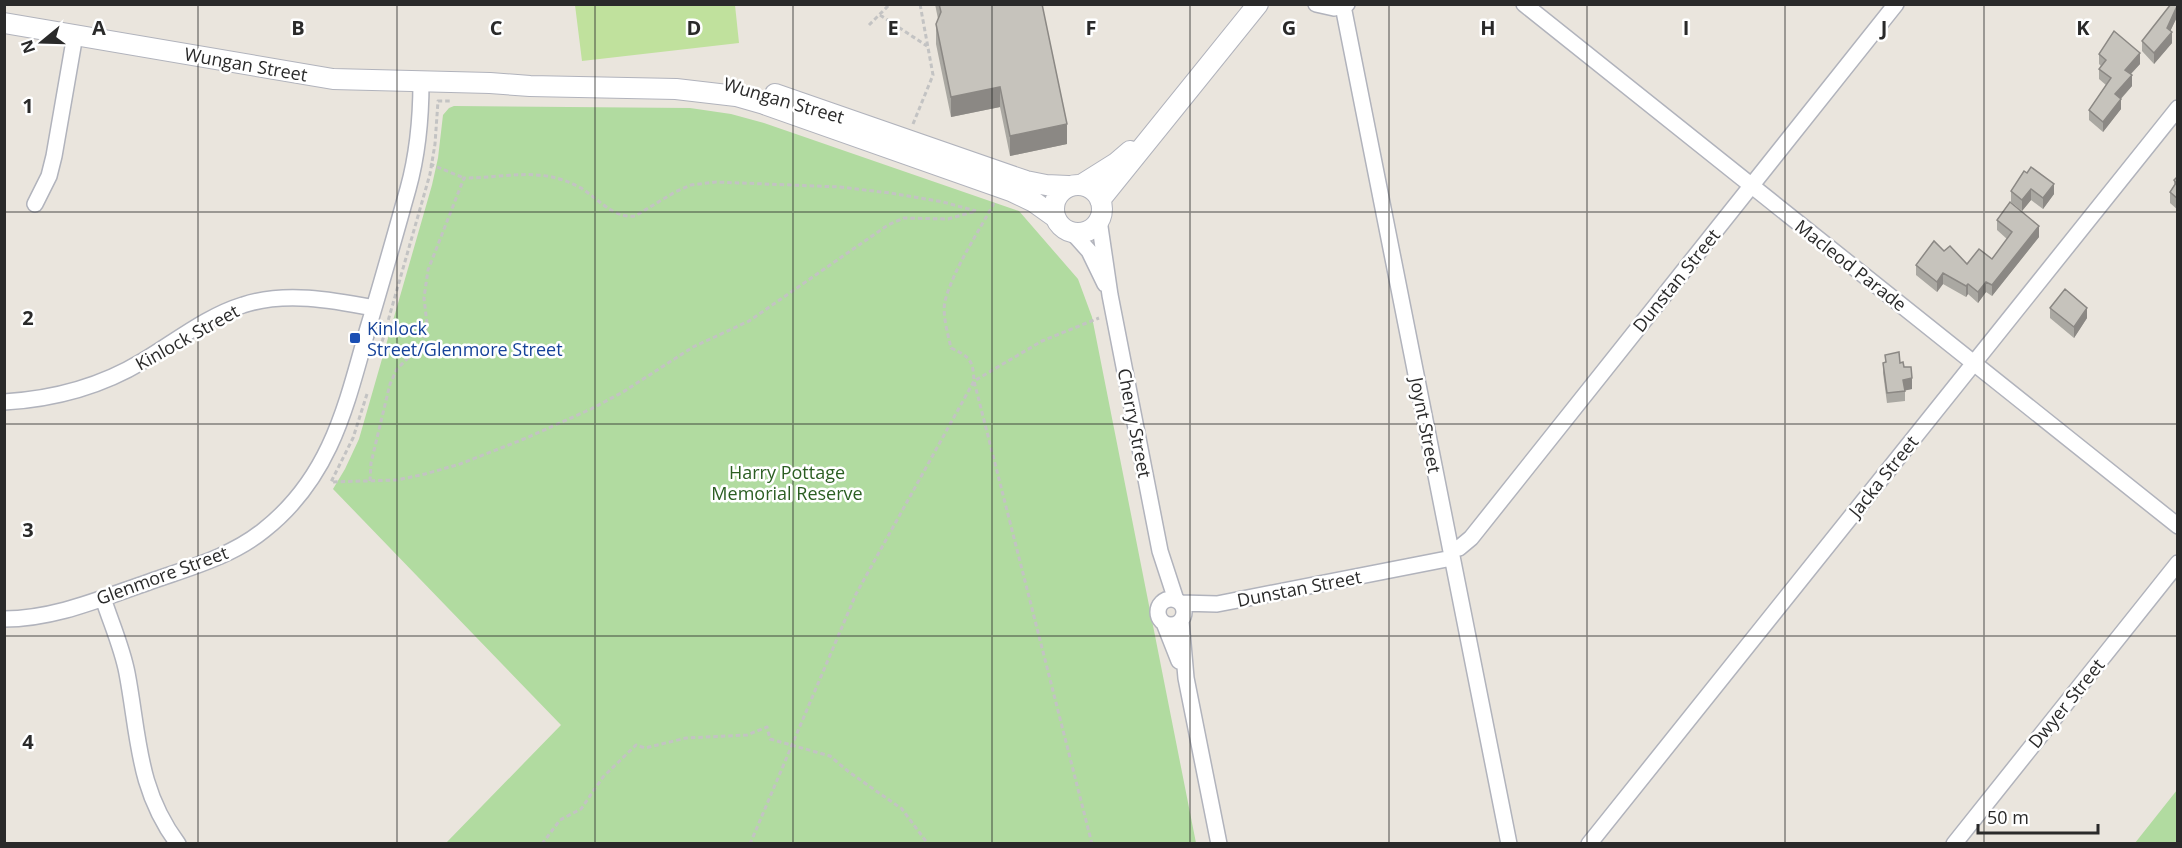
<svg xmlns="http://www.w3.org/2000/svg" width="2182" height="848" font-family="'Open Sans',sans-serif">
	<rect width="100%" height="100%" fill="#eae5dd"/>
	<path fill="#b1dba0" d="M454,106l236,2 41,6 33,9 255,88 59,68 14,38 104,526h-750l115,-118 -228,-236 12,-20 14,-30 73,-254 6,-27 5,-43 6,-7z
		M2177,790v53h-42z"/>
	<path fill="#c0e19d" d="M575,5h160l4,38 -157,18z"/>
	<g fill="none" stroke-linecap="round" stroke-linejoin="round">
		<defs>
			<path id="minor" d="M1316,4l18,4 13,-4
				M1524,4l654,522
				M1343,6l166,838
				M35,204l14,-28 5,-20 21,-121
				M1099,220l11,75 50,256 16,49
				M1072,232l17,19 16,33
				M4,402c51,-3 96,-15 139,-41 32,-19 64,-45 100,-56 42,-14 89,-5 131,3
				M1451,550l8,-2 12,-10 425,-534
				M103,598c8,25 19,49 24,75 12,63 10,116 51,171
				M1158 612a13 13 0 1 1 26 0a13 13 0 1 1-26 0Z
				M1181,603l36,1 235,-46
				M4,619c51,0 98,-21 145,-37 39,-14 82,-25 115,-52 67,-53 82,-124 104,-202 14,-46 27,-93 40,-139 10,-36 13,-70 13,-107
				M1181,621l5,57 33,166
				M1164,623l15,38
				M1589,844l589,-736
				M1954,844l224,-281"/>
			<path id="tertiary" d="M4,23l329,56 157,4 40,3 146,3 60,7 28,8 247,87 23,11 21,15
				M775,94l251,87 20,4 22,1
				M1054 209a24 24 0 1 1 48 0a24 24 0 1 1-48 0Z
				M1081,185l35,-22 14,-12
				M1100,200l158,-196"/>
		</defs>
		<use href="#minor" stroke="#b1b3bc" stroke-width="18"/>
		<use href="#tertiary" stroke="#b1b3bc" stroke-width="22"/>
		<path stroke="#c3c3c3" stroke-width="3" stroke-dasharray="4.5 3" stroke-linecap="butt" d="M880,15l47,31
			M869,25l21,-21
			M913,124l20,-49 -13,-71
			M430,164l34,14
			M994,203c-16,30 -40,65 -49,98 -3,14 3,33 6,47 19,9 22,12 23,33l118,463
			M378,356l52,-182 5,-30 3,-43h12
			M367,394l-14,44 -22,44 66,-2 28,-6 35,-10 64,-25 67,-30 32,-17 70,-45 56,-26 139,-96 16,-7 44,1 28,-8
			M370,481l1,-18 19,-79 7,-15 26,-26 4,-19 -3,-26 4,-28 36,-92c42,0 76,-12 115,9 18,10 34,32 56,29l40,-24 16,-7 25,-3 124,5 50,6 53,9 33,9
			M542,844l18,-24 21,-11 22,-32 33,-32 9,3 41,-10 61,-3 20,-8 3,12 60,17 19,16 53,37 26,35
			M750,844l106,-250 118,-213 68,-40 57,-23"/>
		<use href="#minor" stroke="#fff" stroke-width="15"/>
		<use href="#tertiary" stroke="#fff" stroke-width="20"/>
	</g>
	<path fill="#aaa8a2" d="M935,4h107l25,140 -57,12 -10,-49 -49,10 -15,-73v-20l2,-5z
		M2178,4v11l-8,16 2,12 -18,21 -12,-13v-10z
		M2099,54l41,10 -9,10 1,12 -11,13v10l-18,23 -14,-12v-10l17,-25 -7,-6v-10l2,-3 -2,-2z
		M2024,171l30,23 -11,15 -12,-9 -9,11 -11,-9v-11z
		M2178,176v34l-8,-7v-11l4,-7v-5z
		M1997,220l42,17 -47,59 -6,-4 -8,11 -10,-9 -2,3 -23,-13 -6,8 -21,-17v-10l28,-14 23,13 25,-5 15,-20 -10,-9z
		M2050,308l37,10 -13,20 -24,-20z
		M1883,363h17l4,4 8,22 -7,1v11l-18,2 -4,-30z"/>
	<path fill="#8b8884" d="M2178,5v10l-11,23v-10z
		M2172,32v11l-18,21v-11z
		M2140,53v11l-15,16v-10z
		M2132,75v11l-17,19v-11z
		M1000,87v20l-49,10v-20z
		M2121,99v10l-18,23v-10z
		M1067,124v20l-57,12v-20z
		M2054,184v10l-11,15v-11z
		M2031,189v11l-9,11v-11z
		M2039,226v11l-47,59v-11z
		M1943,273v11l-6,8v-10z
		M1986,282v10l-8,11v-11z
		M1968,284v10l-2,3v-11z
		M2087,308v10l-13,20v-11z
		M1912,378v11l-9,2v-11z"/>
	<path fill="#c6c3bc" stroke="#8b8884" stroke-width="1.5" d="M939,4h103l25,120 -57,12 -10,-49 -49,10 -15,-73 5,-12z
		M2171,4h7l-11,24 5,4 -18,21 -12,-12z
		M2114,31l26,22 -15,17 7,5 -17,19 6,5 -18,23 -14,-12 22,-32 -12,-9 7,-9 -7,-6z
		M2031,167l23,17 -11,14 -12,-9 -9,11 -11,-9 13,-20 3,2z
		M2178,176v23l-8,-7 6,-9 -2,-3z
		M2010,202l29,24 -47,59 -6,-3 -8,10 -10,-8 -2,2 -23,-13 -6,9 -21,-17 18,-24 10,10 6,-5 17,18 12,-15 13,10 20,-27 -15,-12z
		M2065,289l22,19 -13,19 -24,-19z
		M1899,352l1,11 3,-1 1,5h7l1,11 -9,2 2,11 -18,2 -4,-30 3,-1 -1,-7z"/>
	<path fill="none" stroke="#2a2a2a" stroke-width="1.5" stroke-opacity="0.55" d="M198,4v840M397,4v840M595,4v840M793,4v840M992,4v840M1190,4v840M1389,4v840M1587,4v840M1785,4v840M1984,4v840M4,212h2174M4,424h2174M4,636h2174"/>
	<rect fill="#1a4fb4" stroke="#fff" stroke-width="2" x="349" y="332" width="12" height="12" rx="3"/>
	<g text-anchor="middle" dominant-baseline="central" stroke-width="5" stroke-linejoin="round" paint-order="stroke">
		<g font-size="18" fill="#2a2a2a" stroke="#fff">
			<text transform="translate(246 64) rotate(10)">Wungan Street</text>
			<text transform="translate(784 100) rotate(16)">Wungan Street</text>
			<text transform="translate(1851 265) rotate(38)">Macleod Parade</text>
			<text transform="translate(1676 280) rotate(-51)">Dunstan Street</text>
			<text transform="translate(187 337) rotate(-29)">Kinlock Street</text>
			<text transform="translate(1135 423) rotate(79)">Cherry Street</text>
			<text transform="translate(1426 425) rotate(79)">Joynt Street</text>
			<text transform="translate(1883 476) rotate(-51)">Jacka Street</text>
			<text transform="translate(162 575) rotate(-20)">Glenmore Street</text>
			<text transform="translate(1299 588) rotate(-11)">Dunstan Street</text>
			<text transform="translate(2066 703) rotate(-51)">Dwyer Street</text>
		</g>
		<g font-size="18" fill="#164399" stroke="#fff" text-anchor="start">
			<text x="367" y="328">Kinlock<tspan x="367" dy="21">Street/Glenmore Street</tspan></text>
		</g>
		<g font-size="18" fill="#2b5e22" stroke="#fff">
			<text x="787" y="472">Harry Pottage<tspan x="787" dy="21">Memorial Reserve</tspan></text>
		</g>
	</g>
	<g font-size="20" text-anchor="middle" font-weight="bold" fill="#2a2a2a" stroke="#fff" stroke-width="5" stroke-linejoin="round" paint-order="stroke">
		<text x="99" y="35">A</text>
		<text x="298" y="35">B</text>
		<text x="496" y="35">C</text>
		<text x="694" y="35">D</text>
		<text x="893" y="35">E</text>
		<text x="1091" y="35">F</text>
		<text x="1289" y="35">G</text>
		<text x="1488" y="35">H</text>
		<text x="1686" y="35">I</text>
		<text x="1884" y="35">J</text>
		<text x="2083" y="35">K</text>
		<text x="28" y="113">1</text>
		<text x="28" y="325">2</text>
		<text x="28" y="537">3</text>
		<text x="28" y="749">4</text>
	</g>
	<rect width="2182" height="848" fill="none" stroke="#2a2a2a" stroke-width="12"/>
	<g transform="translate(42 42) rotate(251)" stroke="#ffffff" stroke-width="4.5" paint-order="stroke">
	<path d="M0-4.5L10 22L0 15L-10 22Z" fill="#2a2a2a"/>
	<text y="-9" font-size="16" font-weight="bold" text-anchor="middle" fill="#2a2a2a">N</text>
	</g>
	<path d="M1978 824v9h120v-9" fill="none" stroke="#2a2a2a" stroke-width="3"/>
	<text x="1987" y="824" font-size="18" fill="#2a2a2a" stroke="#ffffff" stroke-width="4.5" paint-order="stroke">50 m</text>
</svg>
